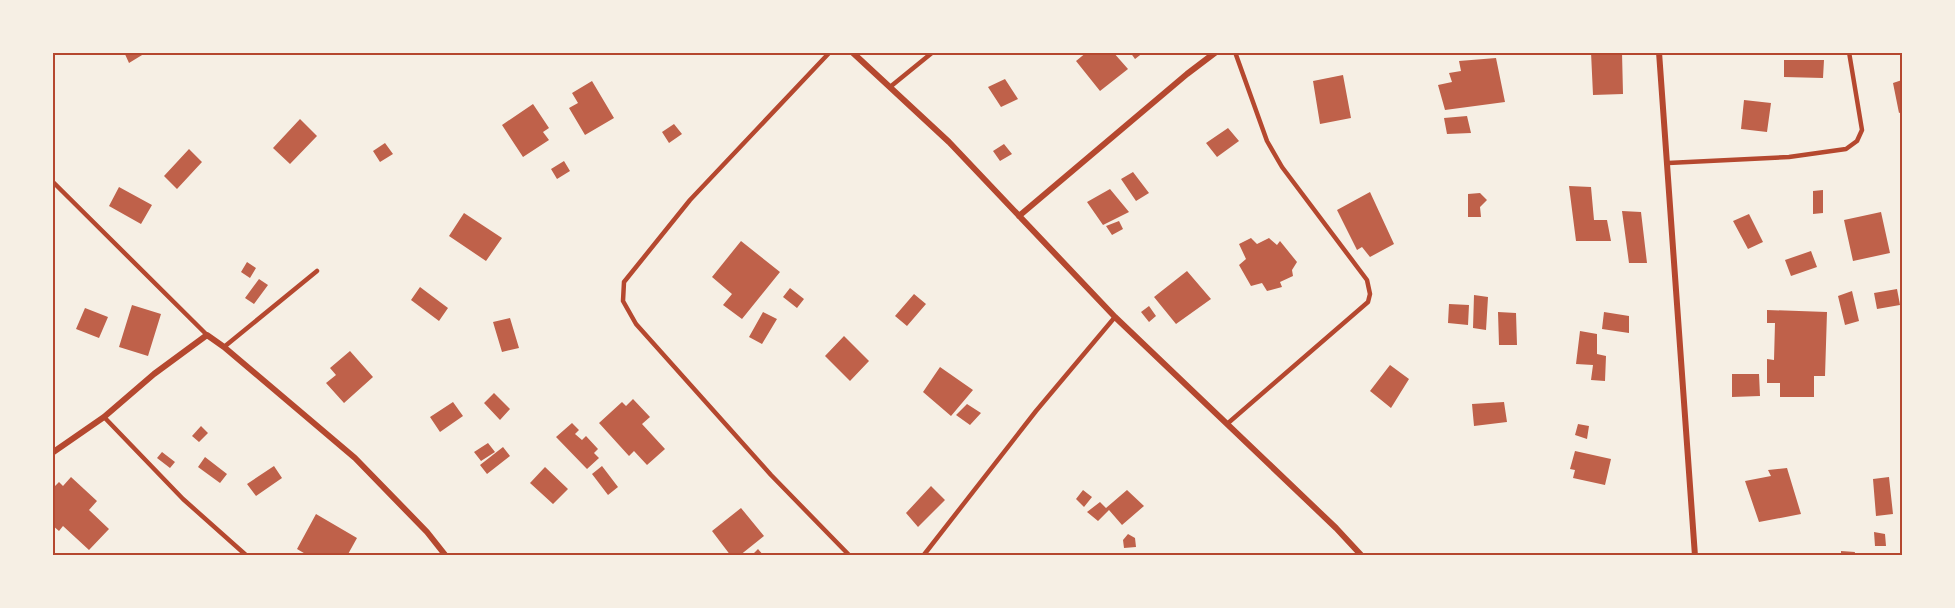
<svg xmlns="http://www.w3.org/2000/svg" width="1955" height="608" font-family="Overpass,sans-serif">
	<rect width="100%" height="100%" fill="#f6efe4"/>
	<path fill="#bf614a" d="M124,52h23l-18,11z
		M1087,52h26l15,17 -28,22 -24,-30z
		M1130,52h14l-9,7z
		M1591,52h31l1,42 -30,1z
		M1496,58l9,44 -60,8 -7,-25 14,-3 -3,-9 12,-2 -2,-10z
		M1784,60h40l-1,18 -39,-1z
		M1343,75l8,43 -31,6 -7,-43z
		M1005,79l13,20 -17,8 -13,-20z
		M1902,80v32l-3,1 -6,-30z
		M592,81l22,37 -29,17 -16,-27 9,-5 -6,-10z
		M1744,100l27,3 -4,29 -26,-3z
		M533,104l16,24 -6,4 6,8 -26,17 -21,-32z
		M1467,116l4,17 -24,1 -3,-16z
		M300,119l17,17 -27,28 -17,-16z
		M674,124l8,10 -13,9 -7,-11z
		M1228,128l11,13 -22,16 -11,-14z
		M385,143l8,11 -13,8 -7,-11z
		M1004,144l8,10 -12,7 -7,-10z
		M189,149l13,13 -25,27 -13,-13z
		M564,161l6,10 -13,8 -6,-10z
		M1133,172l16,21 -13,8 -15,-22z
		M1569,186l22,1 3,33h13l4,21h-35z
		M119,187l33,18 -11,19 -32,-18z
		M1110,189l19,23 -26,13 -16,-23z
		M1823,190v23l-10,1v-23z
		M1370,192l24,52 -24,13 -8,-10 -5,3 -20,-40z
		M1480,193l7,7 -7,7 1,10h-13v-23z
		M1622,211l19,1 6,51h-18z
		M1881,212l9,41 -37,8 -9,-41z
		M464,213l38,25 -16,23 -37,-25z
		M1749,214l14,28 -15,7 -15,-28z
		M1119,221l4,8 -11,6 -6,-9z
		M1251,238l6,6 12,-6 8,7 3,-4 17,21 -5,8 1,6 -13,6 2,5 -15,4 -5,-8 -11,3 -12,-21 7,-6 -7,-15z
		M741,241l39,31 -38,47 -19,-14 9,-11 -20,-17z
		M1811,251l6,16 -26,9 -6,-16z
		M247,262l9,6 -6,10 -9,-6z
		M1187,271l24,28 -35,25 -22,-27z
		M259,279l9,6 -14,19 -9,-6z
		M420,287l28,21 -9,13 -28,-21z
		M790,288l14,11 -7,9 -14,-11z
		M1897,289l3,16 -23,4 -3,-16z
		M1852,291l7,30 -14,4 -7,-29z
		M914,294l12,10 -19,22 -12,-10z
		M1474,295l14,2 -2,33 -13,-2z
		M1449,304l20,1 -1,20 -20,-2z
		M132,305l29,9 -13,42 -29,-9z
		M1149,306l7,10 -7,6 -8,-10z
		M85,308l23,9 -9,21 -23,-9z
		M1767,310l60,2 -2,64h-11v21h-34v-14h-13v-24l7,1 1,-37h-8z
		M763,312l14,7 -15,25 -13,-7z
		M1498,312l18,1 1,32h-18z
		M1604,312l25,4v17l-27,-4z
		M510,318l9,30 -17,4 -9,-30z
		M1580,331l17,3v20l9,2 -1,25 -14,-1 2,-15 -17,-1z
		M844,336l25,25 -19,20 -25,-25z
		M350,351l23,26 -29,26 -18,-20 10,-8 -6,-7z
		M1390,365l19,14 -18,29 -21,-17z
		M940,367l33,23 -22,26 -28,-24z
		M1732,374h27l1,22 -28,1z
		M494,393l16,16 -10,11 -16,-17z
		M633,399l17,18 -8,7 23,25 -18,16 -13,-14 -5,5 -30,-33 23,-21 4,4z
		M453,402l10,14 -23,16 -10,-15z
		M1504,402l3,20 -33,4 -2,-22z
		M967,404l14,9 -11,12 -14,-10z
		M572,423l7,7 -4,4 7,6 4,-4 12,13 -4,4 5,5 -12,11 -31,-32z
		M1578,424l11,2 -2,13 -12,-4z
		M201,426l7,7 -9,9 -7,-6z
		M488,443l7,9 -14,9 -7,-9z
		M503,447l7,9 -23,18 -7,-9z
		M1575,451l36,8 -6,26 -32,-7 2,-8 -5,-1z
		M162,452l13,10 -5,6 -13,-10z
		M205,457l22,17 -7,9 -22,-16z
		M274,466l8,12 -26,18 -9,-12z
		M602,466l16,21 -10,8 -16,-21z
		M545,467l23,22 -15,15 -23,-21z
		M1787,468l14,46 -42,8 -14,-41 26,-5 -3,-6z
		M71,477l26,24 -8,9 20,19 -20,21 -26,-24 -4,5 -7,-6v-36l7,-7 4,4z
		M1889,477l4,37 -17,2 -3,-37z
		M931,486l14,14 -27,27 -12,-14z
		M1083,490l9,7 -8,10 -8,-8z
		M1127,490l17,16 -22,19 -13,-15 -11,11 -11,-9 13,-10 6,6z
		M741,508l23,28 -25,20h-8l-19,-25z
		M316,514l41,24 -10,18h-38l-12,-7z
		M1874,532l11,2 1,12h-11z
		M1128,534l7,4 1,9 -12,1 -1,-8z
		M758,549l6,7h-13z
		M1841,551l14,1 -1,4h-13z"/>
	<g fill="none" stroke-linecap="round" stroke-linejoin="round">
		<path stroke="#b5482f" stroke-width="4.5" d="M830,52l-140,148 -66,82 -1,19 13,23 135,151 79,81
			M890,87l43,-35
			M1668,163l121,-6 57,-8 11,-8 5,-11 -13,-78
			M52,181l155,154
			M224,347l93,-76
			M104,417l79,82 64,57
			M1227,424l141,-122 2,-8 -3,-14 -85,-113 -15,-26 -32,-89
			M923,556l113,-145 79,-94"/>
		<path stroke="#b5482f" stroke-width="6" d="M852,52l97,90 166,175 221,211 26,28
			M1659,52l36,504
			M1019,216l168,-142 29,-22
			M52,453l52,-36 50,-43 53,-39 17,12 131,111 72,74 19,24"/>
	</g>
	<rect width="1955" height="608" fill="none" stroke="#f6efe4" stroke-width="108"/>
	<rect x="54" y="54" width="1847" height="500" fill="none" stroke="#b5482f" stroke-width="2"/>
</svg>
